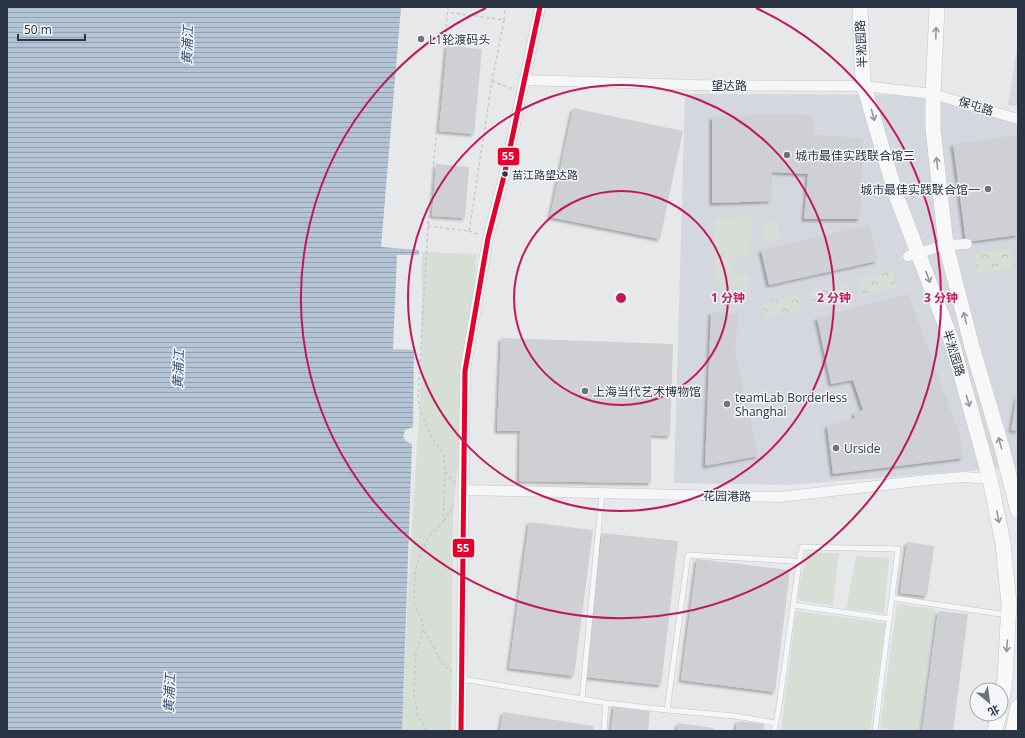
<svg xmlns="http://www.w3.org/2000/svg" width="1025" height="738" font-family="'Open Sans','Noto Sans SC',sans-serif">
	<defs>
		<pattern id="forest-crowns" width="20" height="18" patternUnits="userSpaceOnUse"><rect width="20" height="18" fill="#d6ded6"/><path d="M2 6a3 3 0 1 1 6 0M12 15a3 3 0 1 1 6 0" fill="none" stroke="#b8bfb9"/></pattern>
		<pattern id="water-rules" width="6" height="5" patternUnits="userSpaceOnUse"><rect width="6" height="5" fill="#b4c4d5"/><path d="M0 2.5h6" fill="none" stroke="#93a0af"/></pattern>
		<filter id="shadow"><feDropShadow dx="-2.5" dy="2.5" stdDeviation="1" flood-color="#0004"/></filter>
	</defs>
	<rect width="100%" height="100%" fill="#e6e8ea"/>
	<path fill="#d4d7dd" d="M1018,41v65l-10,-1z
		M685,94l233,1 100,26v346l-230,18 -114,-2z"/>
	<path fill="#d6ded6" d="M752,216l-2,40 -14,-1 -3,17 17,4 -3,15 -31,-9 -2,-63z
		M777,220l4,17 -16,4 -4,-16z
		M422,252l55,2 -24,262 -2,215h-49l6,-141 13,-206z
		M807,553h32l-6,52 -32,-4 -4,-6z
		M856,556l33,2 -5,55 -38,-4z
		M897,604l38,5 -16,122h-15l-24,-3z
		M796,611l90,12 -16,108h-89z"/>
	<path fill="url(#forest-crowns)" d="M1010,248l3,20 -35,5 -3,-19z
		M893,271l3,17 -35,9 -4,-18z
		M845,283l5,16 -35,9 -5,-17z
		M798,295l3,15 -34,8 -4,-15z"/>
	<path fill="url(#water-rules)" d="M7,7h394l-20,240 38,3v5h-22l-4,94 21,1 -1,77 -8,3 -2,7 4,5 5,2 -10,287h-395z"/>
	<path fill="#ced0d3" filter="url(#shadow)" d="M447,46l35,3 -8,85 -35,-3z
		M573,108l110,23 -23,108 -110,-22z
		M767,114l46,1 1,20 49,3 -3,81h-56l4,-45 -36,-2 -1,29 -59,2v-86z
		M1018,135v100l-52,7 -13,-98z
		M436,164l33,3 -4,51 -33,-2z
		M870,225l7,36 -108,24 -8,-35z
		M908,294l52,142 3,22 -130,16 -6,-48 28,-8 -1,-5 9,-3 -10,-30 -22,4 -14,-66z
		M711,312l27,2 -3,38 23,104 -53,10z
		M501,338l172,6 -3,92 -19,-1v48l-132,-2 1,-50h-23z
		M1017,395h1v36l-7,-1z
		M529,522l64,8 -19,146 -65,-8z
		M602,533l76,8 -17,144 -75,-8z
		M907,542l27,4 -7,50 -27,-3z
		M697,559l93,11 -15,122 -94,-12z
		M938,611l30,3 -15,117h-31z
		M614,705l36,4 -2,22h-37z
		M503,712l91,14 -1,5h-93z
		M737,721l27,3 -1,7h-27z
		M678,723l36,5 -1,3h-36z"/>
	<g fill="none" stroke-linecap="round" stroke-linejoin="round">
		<defs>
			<path id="lane" d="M893,598l114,17
				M793,605l97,14
				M462,679l144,24 -2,28
				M582,699l20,-206
				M606,703l61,7
				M775,723l-40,-7 -68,-6 21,-155 106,6 5,2
				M774,731l4,-18 21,-150 3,-16 96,2 -23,182"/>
			<path id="street" d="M524,80l170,5 170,1 69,8 85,25
				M908,256l38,-11 21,-1
				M463,490l317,7 147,-17 37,-3 26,2
				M461,731l4,-360 23,-133 16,-62 36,-169"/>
			<path id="secondary" d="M860,7l2,61 2,18 32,109 56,147 38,137 13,64 6,61 -4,74 -4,29
				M937,7l-4,87v35l13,116 26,102 30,101 16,63
				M995,731l4,-17
				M1013,731l5,-24"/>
		</defs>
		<use href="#lane" stroke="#c4c6c8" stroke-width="6"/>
		<use href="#street" stroke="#c4c6c8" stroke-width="11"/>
		<use href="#secondary" stroke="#c4c6c8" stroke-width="16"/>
		<path stroke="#c5c6ca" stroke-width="1.5" stroke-dasharray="3 3" stroke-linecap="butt" d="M504,20l1,-13
			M492,81l21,8
			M428,226l41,5 23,-150 12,-61 -57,-8
			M469,231l11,4
			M445,472l10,10
			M444,521l10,-16
			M424,631l20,35 8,6
			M427,731l-9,-15 -4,-21 2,-42 7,-23v-6l-9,-22 1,-29 5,-19 8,-16 15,-16 2,-50 -1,-18 -12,-16 -10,-23 -4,-15 10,-174 20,-219"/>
		<use href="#lane" stroke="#f5f6f7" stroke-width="5"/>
		<use href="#street" stroke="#f5f6f7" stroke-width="10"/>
		<use href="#secondary" stroke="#f8f8f8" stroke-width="15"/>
		<defs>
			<path id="bus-1" d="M461,731l4,-360 23,-133 16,-62 36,-169"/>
		</defs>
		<use href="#bus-1" stroke="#f4f6f9" stroke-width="8"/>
		<use href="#bus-1" stroke="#e4002b" stroke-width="5"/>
	</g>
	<defs><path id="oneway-shaft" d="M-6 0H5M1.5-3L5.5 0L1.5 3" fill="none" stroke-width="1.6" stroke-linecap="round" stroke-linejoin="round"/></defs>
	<g stroke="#92969e">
		<use href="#oneway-shaft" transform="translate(936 33) rotate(-88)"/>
		<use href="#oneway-shaft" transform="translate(873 115) rotate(74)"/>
		<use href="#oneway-shaft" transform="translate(937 163) rotate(-96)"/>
		<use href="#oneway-shaft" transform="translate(928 277) rotate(70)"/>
		<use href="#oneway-shaft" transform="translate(965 318) rotate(-104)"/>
		<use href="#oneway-shaft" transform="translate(968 401) rotate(74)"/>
		<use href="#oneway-shaft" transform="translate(1000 443) rotate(-106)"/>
		<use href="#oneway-shaft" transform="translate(998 517) rotate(79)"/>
		<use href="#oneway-shaft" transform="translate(1007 646) rotate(94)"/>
	</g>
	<g fill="none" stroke="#c2185b" stroke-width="2">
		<circle cx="621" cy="298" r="107"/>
		<circle cx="621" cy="298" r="213"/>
		<path d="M756 8A320 320 0 1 1 486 8"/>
	</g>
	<g fill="#6c737f" stroke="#f4f6f9" stroke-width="1.5">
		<circle cx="421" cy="39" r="4"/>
		<circle cx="787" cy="155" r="4"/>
		<circle cx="988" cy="189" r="4"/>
		<circle cx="585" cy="391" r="4"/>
		<circle cx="727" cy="404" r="4"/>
		<circle cx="836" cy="448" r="4"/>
	</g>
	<circle fill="#2b3445" stroke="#f4f6f9" stroke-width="1.5" cx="505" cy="174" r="3.5"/>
	<g text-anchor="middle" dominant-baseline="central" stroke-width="3" stroke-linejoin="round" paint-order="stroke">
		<g font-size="11" fill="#2b3445" stroke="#f4f6f9" text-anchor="start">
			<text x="512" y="174">苗江路望达路</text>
		</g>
		<g font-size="12" fill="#2b3445" stroke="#f4f6f9" text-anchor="start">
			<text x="429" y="39">L1轮渡码头</text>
			<text x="795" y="155">城市最佳实践联合馆三</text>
			<text x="980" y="189" text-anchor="end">城市最佳实践联合馆一</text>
			<text x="593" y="391">上海当代艺术博物馆</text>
			<text x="735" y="397">teamLab Borderless<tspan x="735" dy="14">Shanghai</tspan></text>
			<text x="844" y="448">Urside</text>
		</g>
		<g font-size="12" fill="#2b3445" stroke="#f4f6f9">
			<text transform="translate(861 44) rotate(-93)">半淞园路</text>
			<text x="729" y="85">望达路</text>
			<text transform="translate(976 106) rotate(17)">保屯路</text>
			<text transform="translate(954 353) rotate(73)">半淞园路</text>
			<text transform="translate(727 496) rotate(1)">花园港路</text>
		</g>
		<g font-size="13" font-style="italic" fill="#34527a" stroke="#f4f6f9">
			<text transform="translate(187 45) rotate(-88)">黄浦江</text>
			<text transform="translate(178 369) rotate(-88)">黄浦江</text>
			<text transform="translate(169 693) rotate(-88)">黄浦江</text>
		</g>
	</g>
	<circle cx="621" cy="298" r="6" fill="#c2185b" stroke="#f4f6f9" stroke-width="2"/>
	<g font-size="12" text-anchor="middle" font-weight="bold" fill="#c2185b" stroke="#f4f6f9" stroke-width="3" stroke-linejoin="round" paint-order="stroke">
		<text x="728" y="302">1 分钟</text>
		<text x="834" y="302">2 分钟</text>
		<text x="941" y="302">3 分钟</text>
	</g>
	<g stroke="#f4f6f9" stroke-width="1.5">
		<rect x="497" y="147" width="23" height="19" rx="4" fill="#e4002b"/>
		<rect x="452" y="538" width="23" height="20" rx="4" fill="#e4002b"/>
	</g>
	<g font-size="11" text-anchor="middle" font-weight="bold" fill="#fff">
		<text x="508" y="160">55</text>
		<text x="463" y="552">55</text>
	</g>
	<rect width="1025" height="738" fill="none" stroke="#2b3445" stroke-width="16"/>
	<g transform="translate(989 702) rotate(151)"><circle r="19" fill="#f4f6f9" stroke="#a4a8b1"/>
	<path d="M0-3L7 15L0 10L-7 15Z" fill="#6c737f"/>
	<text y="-6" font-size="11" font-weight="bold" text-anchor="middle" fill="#2b3445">北</text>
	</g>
	<path d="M18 34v6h67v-6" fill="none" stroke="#2b3445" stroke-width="2"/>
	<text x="24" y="34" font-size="12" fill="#2b3445" stroke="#f4f6f9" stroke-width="3" paint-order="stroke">50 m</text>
</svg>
